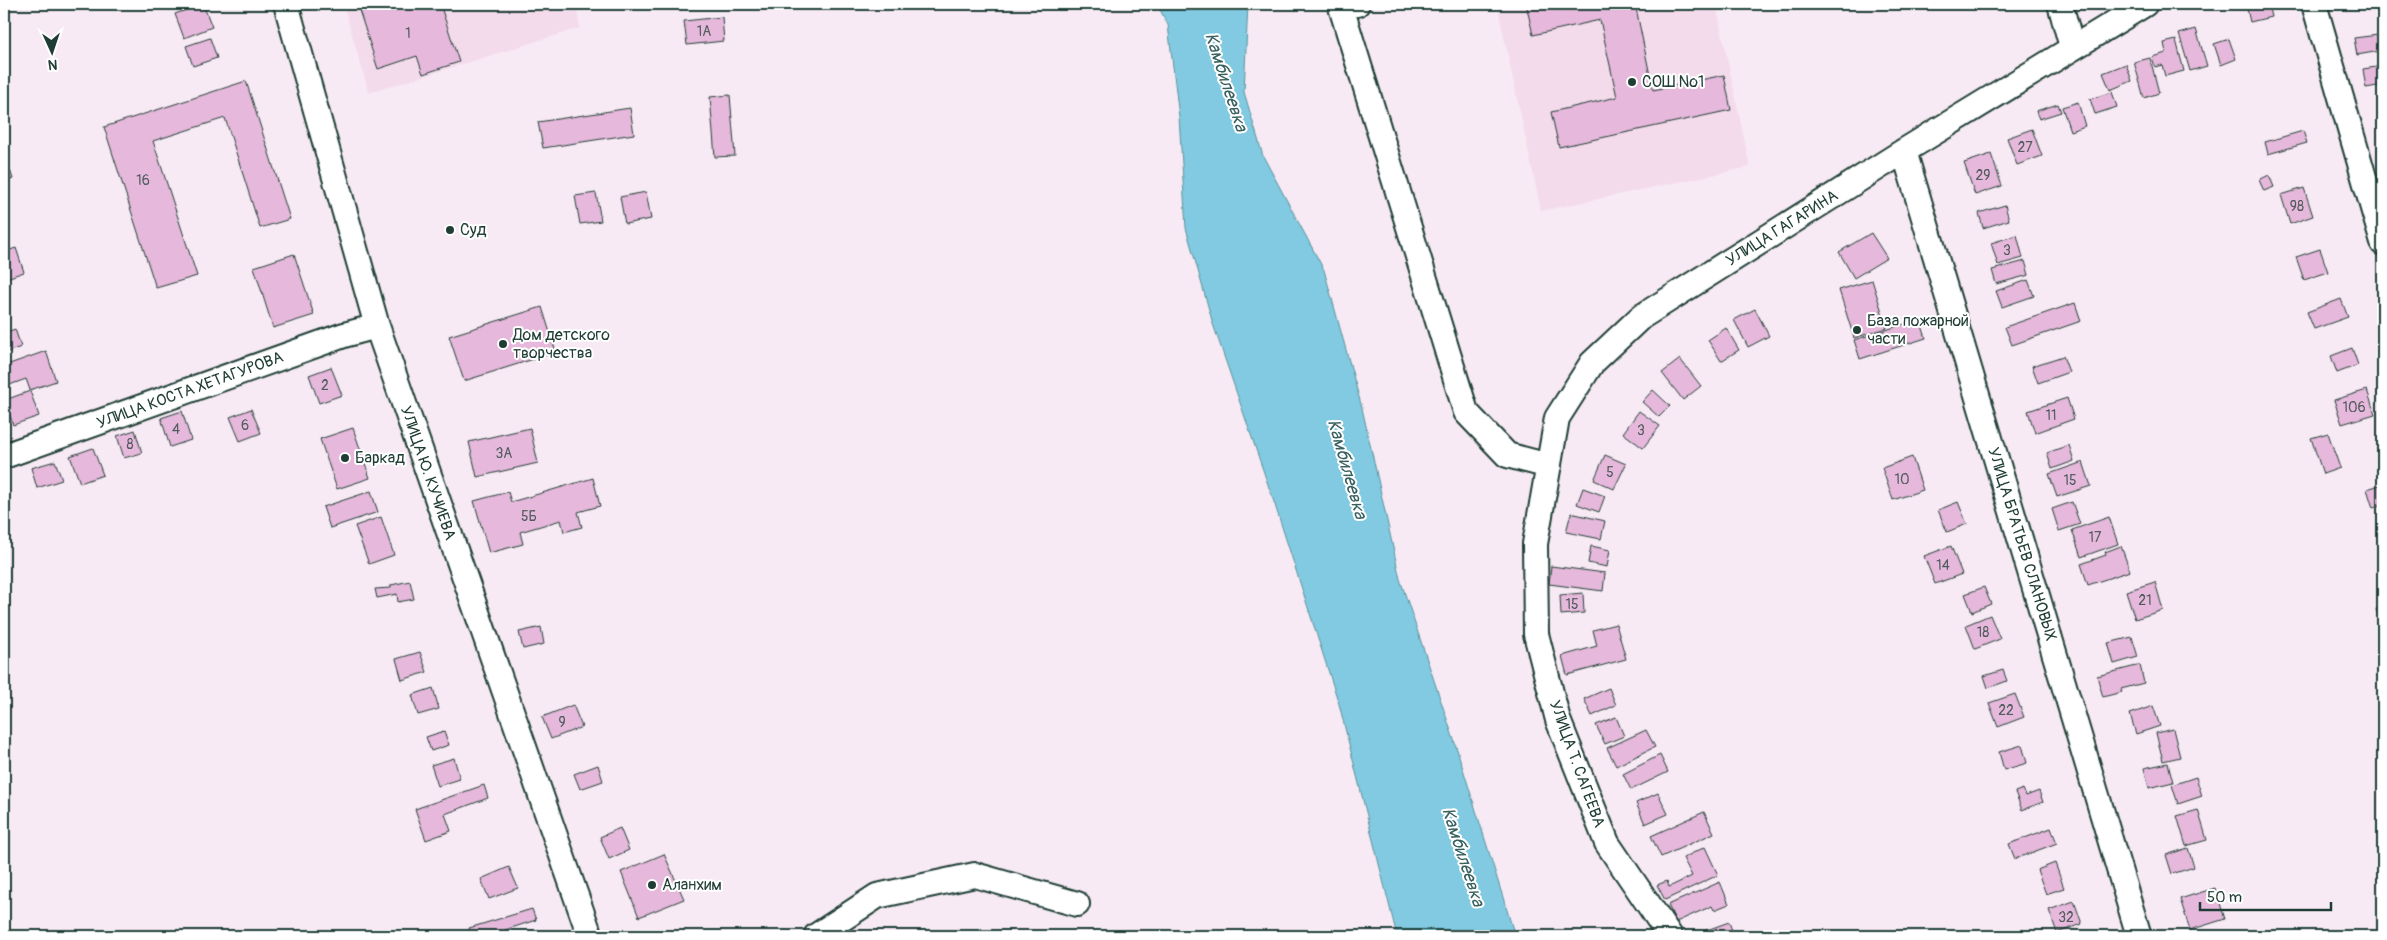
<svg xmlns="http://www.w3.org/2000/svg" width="2387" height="940" font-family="Pangolin,sans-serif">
	<rect width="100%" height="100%" fill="#f8eaf4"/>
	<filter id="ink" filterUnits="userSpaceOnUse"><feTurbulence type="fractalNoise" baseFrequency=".02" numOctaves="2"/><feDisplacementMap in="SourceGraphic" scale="10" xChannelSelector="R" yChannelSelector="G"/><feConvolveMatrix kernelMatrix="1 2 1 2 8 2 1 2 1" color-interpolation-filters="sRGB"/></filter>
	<g filter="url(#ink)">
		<path fill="#f3dbec" d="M343,4h233l4,24 -211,65z
			M1497,4h219l34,163 -209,44z"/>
		<path fill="#81cae1" stroke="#5a929c" d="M1157,4h91l-4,88 19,64 61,114 38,138 38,171 55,164 60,193h-118l-58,-232 -64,-199 -62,-181 -27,-96 -7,-111 -11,-92z"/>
		<path fill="#e6b8db" stroke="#1f3d34" d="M203,4l9,23 -28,11 -9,-24z
			M378,4h62l19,58 -36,12 -6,-18 -39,13 -19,-59z
			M1526,4h130l-20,4 17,82 71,-15 7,35 -172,37 -8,-35 66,-15 -17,-77 -67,15z
			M2246,4h22l3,13 -21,5z
			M722,17l2,24 -37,4 -3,-24z
			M2196,29l11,37 -17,5 -11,-37z
			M2378,35l2,16 -23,4 -3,-17z
			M210,38l7,20 -24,8 -7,-20z
			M2229,39l7,20 -15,6 -7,-21z
			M2176,40l8,31 -19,5 -3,-11 -7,2 -3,-10 14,-4 -2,-10z
			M2150,58l9,35 -15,5 -10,-36z
			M2126,64l6,17 -22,9 -7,-17z
			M2383,66v19l-17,3 -3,-19z
			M246,81l44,138 -30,9 -35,-110 -72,23 44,135 -41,12 -52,-161z
			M2112,92l5,15 -22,7 -5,-15z
			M730,95l5,61 -20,1 -5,-60z
			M2078,102l7,24 -15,5 -8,-24z
			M2058,104l3,8 -22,7 -3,-8z
			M630,108l4,26 -91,14 -5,-26z
			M2032,129l10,27 -25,9 -10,-27z
			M2303,131l4,12 -39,11 -3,-12z
			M1991,154l11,32 -27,9 -11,-32z
			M7,161l6,18 -9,3v-20z
			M2269,175l5,12 -10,4 -5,-11z
			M2304,188l9,28 -23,8 -9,-29z
			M646,192l5,27 -26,5 -5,-27z
			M596,193l5,28 -21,3 -5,-28z
			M2005,205l4,15 -26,8 -4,-15z
			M1871,233l16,25 -33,20 -15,-26z
			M2017,235l6,23 -25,7 -7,-22z
			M16,248l8,24 -20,7v-27z
			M2320,249l8,23 -24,8 -8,-23z
			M294,254l20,61 -41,13 -19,-61z
			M2025,261l4,14 -33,9 -4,-14z
			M1872,280l15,48 -33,10 -15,-48z
			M2028,280l6,16 -32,11 -6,-16z
			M2341,299l7,18 -34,12 -7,-17z
			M2075,303l6,18 -69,24 -7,-18z
			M542,307l14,45 -92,29 -15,-45z
			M1755,309l14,27 -21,11 -14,-27z
			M1920,319l6,19 -66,21 -6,-19z
			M1726,328l13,22 -18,11 -13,-21z
			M15,329l6,18 -17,6v-20z
			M2352,348l6,17 -21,8 -6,-17z
			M46,351l10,30 -26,9 -4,-11 -22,8v-21z
			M2063,356l6,16 -31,11 -6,-17z
			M1680,359l21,27 -18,14 -21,-27z
			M331,367l11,28 -23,8 -10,-28z
			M1653,390l17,16 -11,11 -17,-15z
			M2367,390l8,24 -33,10 -8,-24z
			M30,391l9,25 -26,9 -8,-25z
			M2067,398l7,21 -39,14 -7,-22z
			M251,409l10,24 -21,8 -10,-24z
			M182,411l9,29 -21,7 -9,-29z
			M1639,411l21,15 -17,22 -20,-15z
			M353,428l17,50 -33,11 -17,-50z
			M530,428l8,35 -61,14 -8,-35z
			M135,430l7,23 -18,5 -7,-22z
			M2328,433l12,35 -17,6 -12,-36z
			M2069,445l5,16 -22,8 -5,-16z
			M93,448l10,27 -23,8 -10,-27z
			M1605,455l21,9 -12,25 -20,-9z
			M1912,457l11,33 -30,10 -11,-32z
			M55,461l7,19 -25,8 -6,-20z
			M2083,462l8,24 -34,11 -8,-23z
			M593,478l7,28 -22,6 4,15 -18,5 -3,-12 -41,12 3,12 -34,9 -15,-52 34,-9 3,10z
			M2383,484v21l-10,3 -6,-19z
			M1583,488l22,8 -6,16 -22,-8z
			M371,491l7,21 -48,16 -7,-21z
			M1958,502l9,22 -20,8 -9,-22z
			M2072,502l8,22 -21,7 -7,-22z
			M1571,513l34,8 -4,18 -35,-7z
			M381,517l13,38 -25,9 -14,-38z
			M2109,517l9,27 -37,13 -9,-27z
			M1591,546l19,4 -3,17 -19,-4z
			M1951,546l11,28 -27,10 -11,-28z
			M2121,546l9,25 -42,14 -7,-21 25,-9 -1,-3z
			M1551,566l54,7 -2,18 -54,-7z
			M410,581l4,18 -16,3 -1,-8 -20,4 -2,-9 16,-1v-3z
			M2155,582l8,28 -28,9 -9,-28z
			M1984,587l7,17 -19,8 -7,-18z
			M1583,593l1,20 -23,2 -1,-20z
			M2383,607v25l-7,-23z
			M1990,615l10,24 -25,10 -9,-24z
			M1616,624l10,35 -59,16 -5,-19 35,-10 -4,-16z
			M541,627l3,17 -21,5 -4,-17z
			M2132,637l6,20 -24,7 -6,-21z
			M420,652l7,20 -25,8 -6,-21z
			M2140,665l4,18 -23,6 1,3 -19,5 -6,-21z
			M2003,670l4,11 -19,7 -4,-12z
			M433,688l6,21 -21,6 -6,-20z
			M1609,688l7,17 -24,11 -8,-17z
			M2015,694l9,23 -26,10 -9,-24z
			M573,705l9,22 -31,12 -9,-22z
			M2153,706l7,20 -24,8 -6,-20z
			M1616,717l8,19 -19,8 -9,-19z
			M2173,729l7,28 -17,4 -7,-28z
			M1646,730l9,17 -39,19 -9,-18z
			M444,731l5,14 -18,6 -5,-14z
			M2022,745l5,18 -23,7 -5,-18z
			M1660,755l8,17 -37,18 -8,-16z
			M454,758l6,21 -22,7 -7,-21z
			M2168,763l5,19 -24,6 -5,-20z
			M598,765l5,16 -23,8 -6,-15z
			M2196,777l6,19 -24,8 -6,-19z
			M484,785l4,13 -43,16 6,17 -25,9 -11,-31z
			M2023,789l3,7 13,-5 4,11 -21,8 -7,-18z
			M1658,793l10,21 -23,10 -9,-21z
			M2198,810l9,30 -21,6 -9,-30z
			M1704,812l10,21 -53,24 -10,-21z
			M620,828l9,22 -20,9 -9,-22z
			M2051,828l6,15 -42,16 -6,-15z
			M1705,847l13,28 -53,25 -8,-15 10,-4 2,6 23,-11 -9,-18z
			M2188,848l6,19 -22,7 -6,-19z
			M664,854l20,45 -45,18 -18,-45z
			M2055,863l9,25 -18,6 -9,-24z
			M509,867l9,21 -29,11 -8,-20z
			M1720,882l9,22 -15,6 -2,-4 -36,16 -8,-17z
			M2215,888l10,31 -35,11 -10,-31z
			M2074,901l8,23 -25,9 -8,-23z
			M532,909l4,11 -31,10 2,6h-35l-3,-8z
			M1729,922l5,14h-28l-2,-5z"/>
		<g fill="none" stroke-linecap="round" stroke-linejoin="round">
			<defs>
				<path id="minor" d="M286,4l91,322 213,610
					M1357,4l-16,3 125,405 41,43 42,11
					M2060,4l12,43
					M2314,4l69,239
					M1904,151l235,785
					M4,456l340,-121 33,-9
					M816,936l61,-40 98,-21 102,29
					M1670,936l-63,-93 -49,-123 -22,-86 -1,-90 22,-126 35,-55 49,-46 263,-166 241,-147"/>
			</defs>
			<use href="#minor" stroke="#1f3d34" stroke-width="28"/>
			<use href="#minor" stroke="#fff" stroke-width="24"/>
		</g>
	</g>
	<g fill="#1f3d34" stroke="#fff" stroke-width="2">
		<circle cx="1632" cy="82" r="5"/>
		<circle cx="450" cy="230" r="5"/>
		<circle cx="1857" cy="330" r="5"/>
		<circle cx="503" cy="344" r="5"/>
		<circle cx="345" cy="458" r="5"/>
		<circle cx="652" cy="885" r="5"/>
	</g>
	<g text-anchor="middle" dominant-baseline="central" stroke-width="4" stroke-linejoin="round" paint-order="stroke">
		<g font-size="14" fill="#515c5e">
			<text x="704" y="31">1А</text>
			<text x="408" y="33">1</text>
			<text x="2025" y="147">27</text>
			<text x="1983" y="175">29</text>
			<text x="143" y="180">16</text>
			<text x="2297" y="206">98</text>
			<text x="2007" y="250">3</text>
			<text x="325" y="385">2</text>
			<text x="2354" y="407">106</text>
			<text x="2051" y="415">11</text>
			<text x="245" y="425">6</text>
			<text x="176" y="429">4</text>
			<text x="1641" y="430">3</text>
			<text x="130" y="444">8</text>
			<text x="504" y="453">3А</text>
			<text x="1610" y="472">5</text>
			<text x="1902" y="479">10</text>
			<text x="2070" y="480">15</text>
			<text x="529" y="516">5Б</text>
			<text x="2095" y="537">17</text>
			<text x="1943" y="565">14</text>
			<text x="2145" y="600">21</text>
			<text x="1572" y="604">15</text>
			<text x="1983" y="632">18</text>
			<text x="2006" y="710">22</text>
			<text x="562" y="722">9</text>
			<text x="2066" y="917">32</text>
		</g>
		<g font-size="16" fill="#1f3d34" stroke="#fff" text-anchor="start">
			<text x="1642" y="82">СОШ №1</text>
			<text x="460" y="230">Суд</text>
			<text x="1867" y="321">База пожарной<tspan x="1867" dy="18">части</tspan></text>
			<text x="513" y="335">Дом детского<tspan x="513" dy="18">творчества</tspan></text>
			<text x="355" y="458">Баркад</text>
			<text x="662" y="885">Аланхим</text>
		</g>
		<g font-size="16" fill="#1f3d34" stroke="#fff">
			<text transform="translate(1782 228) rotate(-32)">УЛИЦА ГАГАРИНА</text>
			<text transform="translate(190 390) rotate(-20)">УЛИЦА КОСТА ХЕТАГУРОВА</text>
			<text transform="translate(428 473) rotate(71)">УЛИЦА Ю. КУЧИЕВА</text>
			<text transform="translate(2022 544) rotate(73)">УЛИЦА БРАТЬЕВ СЛАНОВЫХ</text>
			<text transform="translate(1577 764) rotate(70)">УЛИЦА Т. САГЕЕВА</text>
		</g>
		<g font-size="18" font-style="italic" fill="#38605f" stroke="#fff">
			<text transform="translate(1226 82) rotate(72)">Камбилеевка</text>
			<text transform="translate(1347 469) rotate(74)">Камбилеевка</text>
			<text transform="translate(1463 857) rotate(72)">Камбилеевка</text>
		</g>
	</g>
	<rect width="2387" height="940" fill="none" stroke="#fff" stroke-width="20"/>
	<rect x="10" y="10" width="2367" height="920" fill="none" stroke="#1f3d34" stroke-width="2" filter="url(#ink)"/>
	<g transform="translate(52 52) rotate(177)" stroke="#ffffff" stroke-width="4" paint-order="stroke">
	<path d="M0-4L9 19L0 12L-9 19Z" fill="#1f3d34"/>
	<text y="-8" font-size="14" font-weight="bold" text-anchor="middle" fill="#1f3d34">N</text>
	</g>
	<path d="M2200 902v8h131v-8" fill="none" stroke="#1f3d34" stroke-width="2.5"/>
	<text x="2207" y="902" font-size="15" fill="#1f3d34" stroke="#ffffff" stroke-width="4" paint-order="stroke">50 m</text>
</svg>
